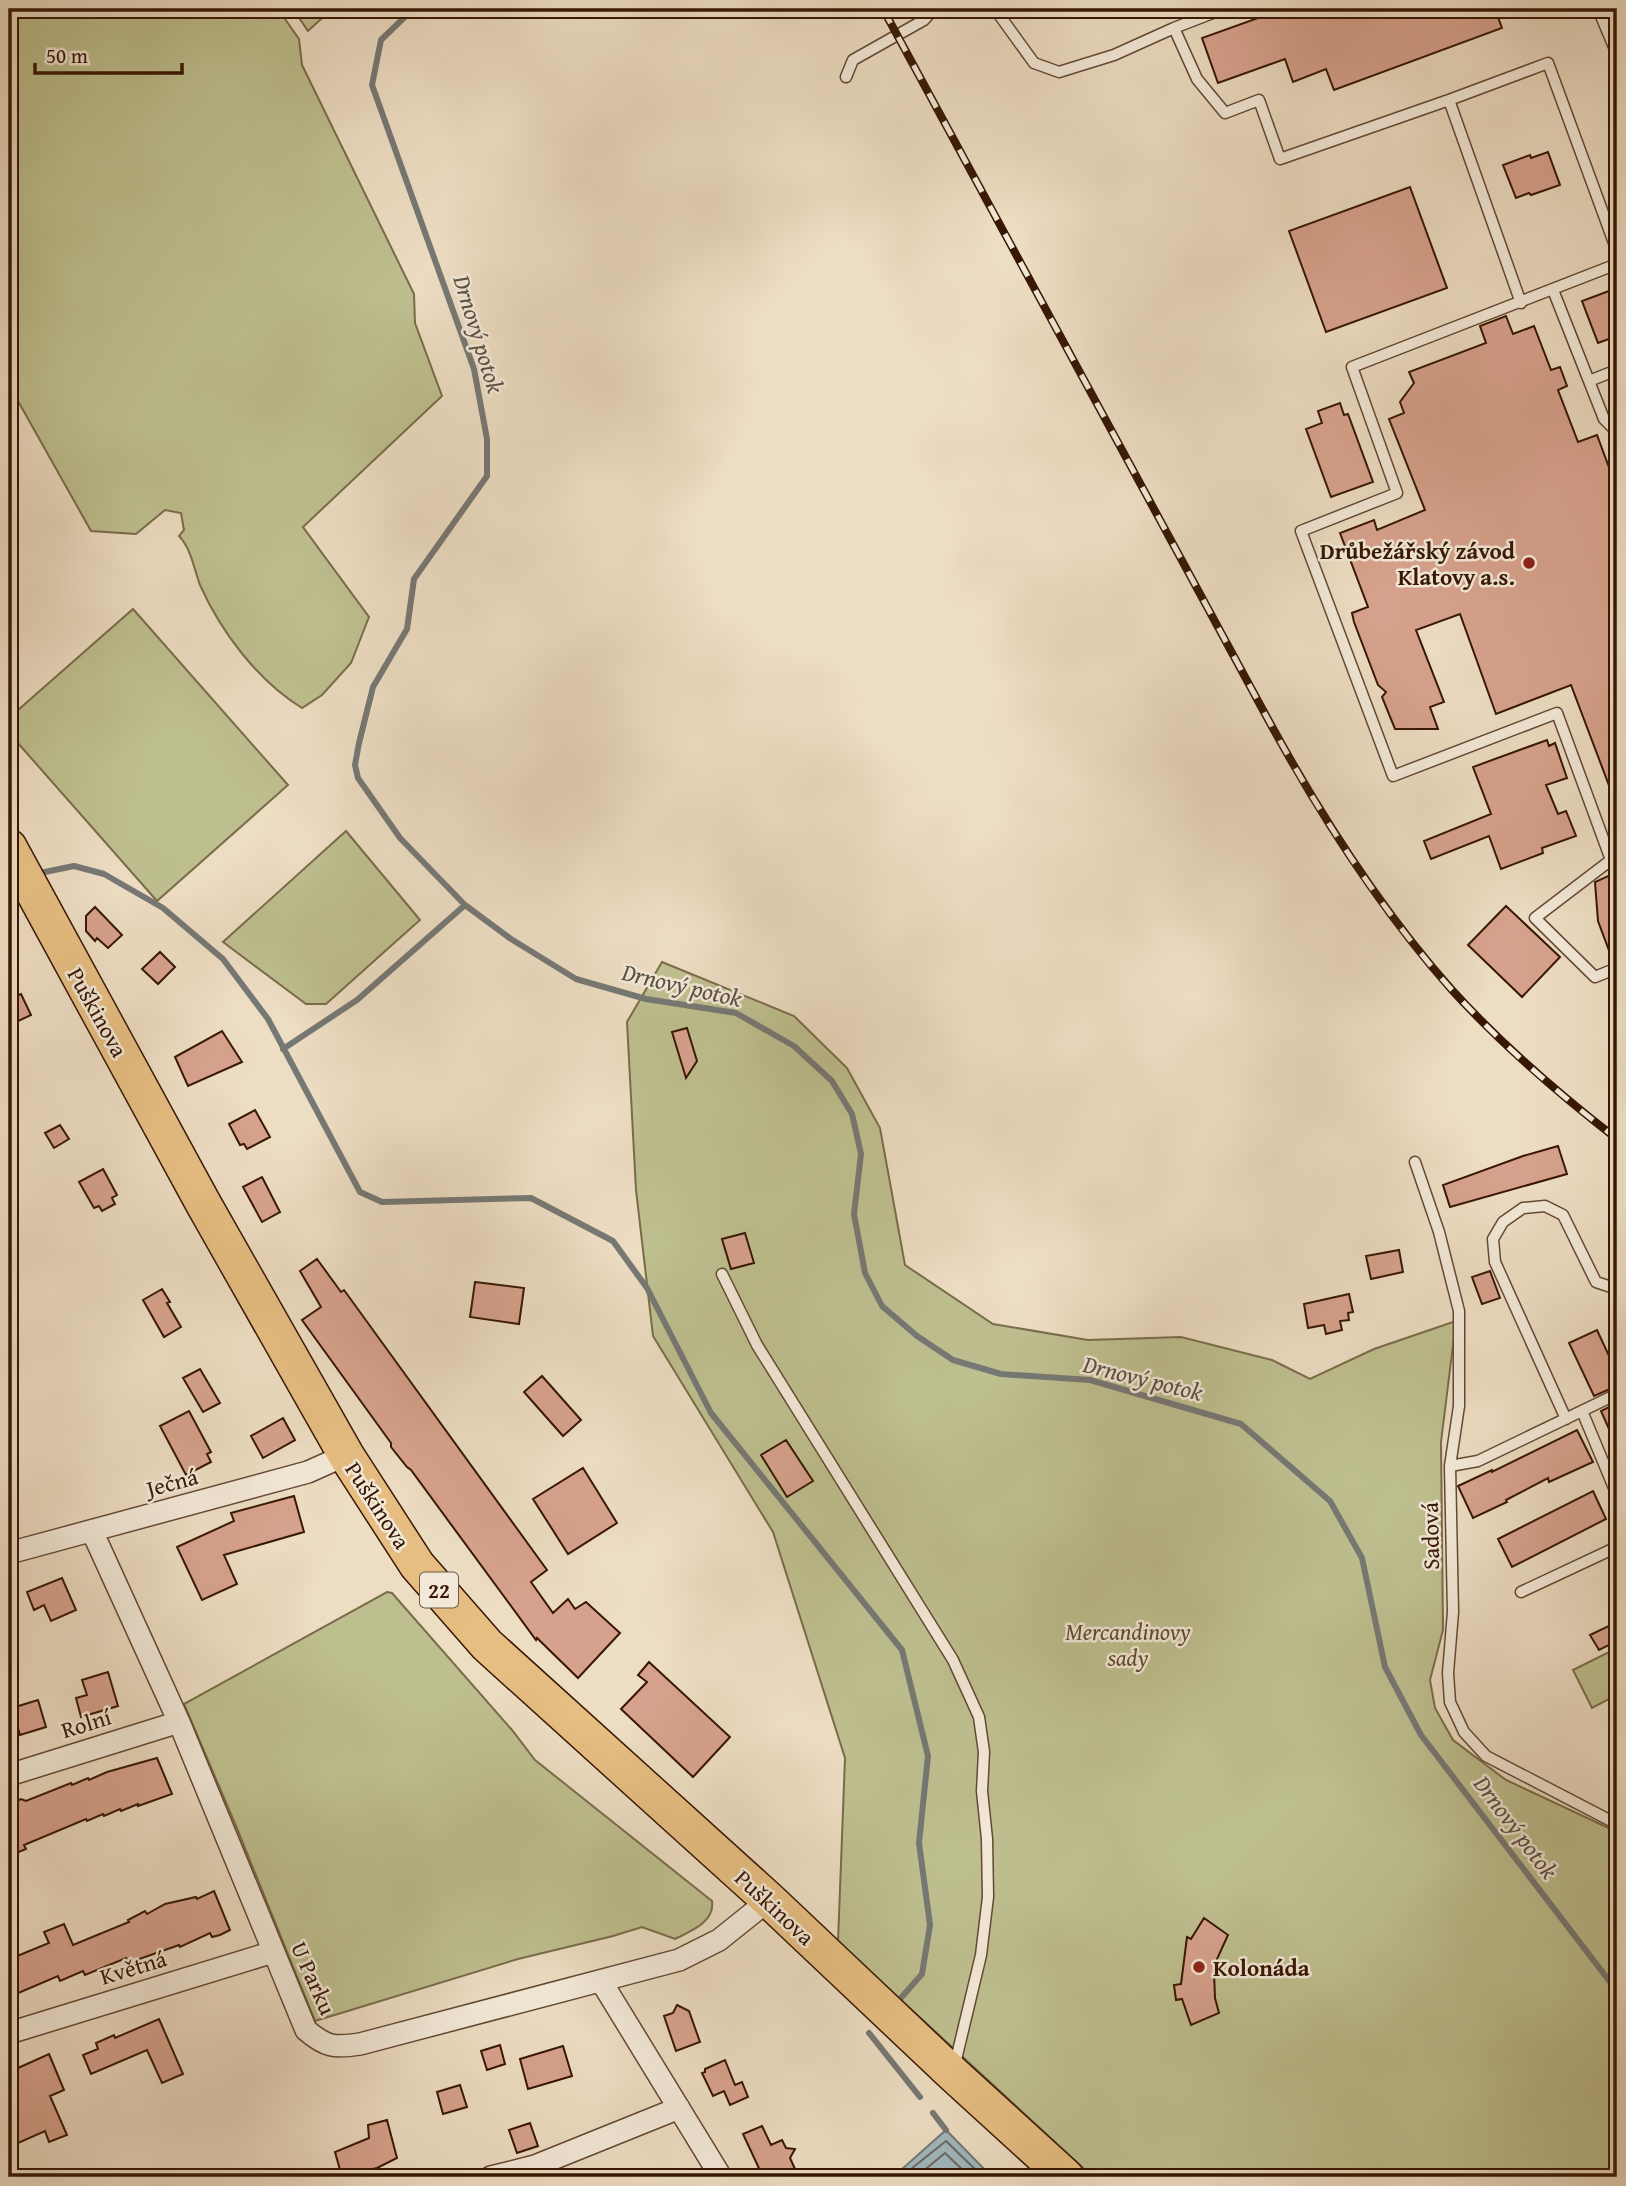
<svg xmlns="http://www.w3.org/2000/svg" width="1626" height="2186" font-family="'Gentium Book Plus',serif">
	<rect width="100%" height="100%" fill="#edddc3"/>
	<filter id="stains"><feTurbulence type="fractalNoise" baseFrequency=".00286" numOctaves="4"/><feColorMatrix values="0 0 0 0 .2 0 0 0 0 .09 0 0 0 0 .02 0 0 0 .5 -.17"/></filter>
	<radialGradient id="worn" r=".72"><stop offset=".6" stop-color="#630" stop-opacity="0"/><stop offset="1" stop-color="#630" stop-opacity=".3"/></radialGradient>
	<path fill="#bebf8f" stroke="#7a6b4a" stroke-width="2" d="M9,9h269l21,30 3,26 112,229 1,29 27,73 -139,131 66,90 -18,46 -29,32 -20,13c-44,-27 -81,-76 -102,-123 -6,-16 -9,-37 -21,-49l5,-6 -3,-17 -16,-3 -29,24 -45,-3 -82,-146z
		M293,9h39l-24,22z
		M133,609l155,176 -131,116 -148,-168v-15z
		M346,831l74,89 -94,84h-20l-83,-62z
		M662,962l132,54 53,52 33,60 25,137 88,59 95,16 93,-3 91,23 38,19 64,-30 82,-28 -15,121 2,188 -13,50 5,28 18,32 53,40 111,52v345h-524l-255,-235 7,-184 -72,-226 -120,-196 -17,-146 -9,-168z
		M387,1592l5,1 120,137 23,30 177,141c3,21 -21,30 -37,38l-33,-12 -29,9 -95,23 -203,62 -79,-195 -52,-122z
		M1617,1648v47l-25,13 -19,-38z"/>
	<path fill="#a0b8bf" stroke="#767874" stroke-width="2" d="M946,2130l46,47h-107l16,-7z"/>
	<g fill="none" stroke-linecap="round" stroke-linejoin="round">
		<path stroke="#6c6862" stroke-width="2" d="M901,2177l45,-36 37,36
			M916,2177l29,-24 25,24"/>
		<path stroke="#767874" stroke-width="6" d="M413,9l-32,31 -9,45 102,284 13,70v37l-73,103 -7,50 -34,58 -14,56 -4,22 3,13 42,60 65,67 46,34 65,40 70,20 90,14 58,33 38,35 20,33 9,40 -7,60 11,59 17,33 35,30 36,24 48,14 89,6 151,44 89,77 32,57 23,109 36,68 196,256
			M35,874l39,-8 30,8 59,34 60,51 45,60 92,173 22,10 149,-4 82,43 34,47 64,125 191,237 26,106 -9,87 11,82 -8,49 -22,25
			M283,1049l74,-49 108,-95
			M869,2033l51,64
			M933,2113l13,17
			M1116,2177c10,-7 21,-8 30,0"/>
	</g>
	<path fill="#d7a28d" stroke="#371704" stroke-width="2" d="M1295,9h200l7,19 -168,62 -8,-21 -33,13 -8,-23 -67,24 -16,-45 67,-24 1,4z
		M1548,152l12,33 -29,10 -2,-2 -13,5 -13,-33 27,-10 1,3z
		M1410,187l37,101 -121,44 -37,-101z
		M1617,288v48l-19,7 -16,-42z
		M1506,316l7,18 21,-8 17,44 9,-3 7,19 -9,4 20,52 19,-7 20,54v314l-1,1 -45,-119 -75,29 -36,-100 -44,16 28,72 -14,5 8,22h-43l-13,-32 4,-5 -8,-7 -24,-63 -2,-9 16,-6 -28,-74 34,-13 3,10 48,-20 -36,-91 15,-6 -4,-11 14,-19 -5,-11 77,-29 -6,-17z
		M1340,403l4,12 4,-1 25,68 -42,15 -25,-68 16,-6 -4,-12z
		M1547,740l2,6 6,-3 12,35 -21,7 12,29 8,-3 10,25 -34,12 1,5 -42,16 -12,-33 -58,23 -7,-18 67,-27 -18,-47z
		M1617,872v88l-4,1 -15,-40 -3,-39z
		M1506,906l54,51 -38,40 -54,-52z
		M95,907l27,28 -14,13 -11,-10 -2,3 -9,-10v-15z
		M160,952l15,15 -17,17 -16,-15z
		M21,994l10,21 -17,8 -5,-13v-11z
		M687,1028l10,33 -11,17 -14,-46z
		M222,1031l20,31 -54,24 -13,-29z
		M255,1110l15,27 -23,12 -3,-5 -4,1 -11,-21z
		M60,1125l9,14 -15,9 -9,-15z
		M1558,1146l9,28 -117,33 -7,-22 80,-29z
		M103,1169l14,26 -5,3 3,6 -13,7 -3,-5 -5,2 -15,-26z
		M262,1177l18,35 -18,10 -19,-35z
		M745,1233l9,30 -23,6 -9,-30z
		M1399,1250l4,22 -32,7 -5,-23z
		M317,1259l24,33 3,-2 203,280 -16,12 22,31 15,-14 7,10 11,-7 34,31 -42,45 -41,-40 -1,2 -125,-170 -4,-3 -16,-20v-4l-89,-123 19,-13 -21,-36z
		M1490,1271l10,27 -18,6 -10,-27z
		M475,1282l49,6 -5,36 -49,-7z
		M162,1289l8,13 -3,1 14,24 -17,10 -21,-37z
		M1349,1294l4,18 -5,1 1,7 -9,1 2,9 -16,4 -2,-9 -16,3 -4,-24z
		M1597,1330l20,43v13l-23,10 -25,-53z
		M200,1369l20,34 -17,9 -20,-34z
		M542,1376l39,44 -18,16 -39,-44z
		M1617,1403v44l-16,-36z
		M189,1411l22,41 -4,2 4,8 -25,13 -26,-49z
		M283,1418l12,22 -32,18 -12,-22z
		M1577,1430l16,32 -44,20 -1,-4 -42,22 1,2 -34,16 -15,-32 34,-16v2z
		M786,1440l27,41 -26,16 -26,-42z
		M583,1468l34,55 -49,31 -35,-55z
		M1593,1491l13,28 -94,48 -14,-28z
		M294,1496l10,36 -80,23 13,29 -35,16 -25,-53 57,-26 -3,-8z
		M62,1578l14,32 -25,11 -7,-16 -10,5 -7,-18z
		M1617,1622v19l-18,9 -9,-15z
		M649,1662l81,75 -37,40 -72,-68 26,-27 -9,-7z
		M108,1672l10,34 -37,11 -5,-19 11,-3 -5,-15z
		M38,1700l8,27 -26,8 -8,-27z
		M157,1758l15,36 -34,12v-2l-17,7 -1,-2 -16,7 -1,-2 -16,7 -1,-2 -62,26 2,4 -17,7v-48l4,-1 2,-5 6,-3 5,2 45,-18 1,2 16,-7 1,2 18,-8z
		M214,1891l16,39 -10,5 -8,2 -2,-4 -30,14 -1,-2 -51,18 -2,-5 -41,17 -2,-4 -23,10 -2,-5 -49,21v-32l5,-3 3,-6 32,-13 -5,-11 20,-8 9,21 56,-23 -1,-2 17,-9 2,3 18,-10 31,-7 1,2z
		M1204,1918l24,17 -11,24 -3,13 1,26 4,15 -28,12 -9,-26 -6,1 -2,-15 7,-1 6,-47 4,2z
		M677,2005l12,6 11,31 -24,9 -12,-35 9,-3z
		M159,2019l24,55 -21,9 -15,-33 -56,24 -8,-19 15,-6 -2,-6 18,-8 1,3z
		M500,2045l5,19 -18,6 -6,-19z
		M563,2046l9,30 -44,13 -8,-30z
		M49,2054l15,36 -14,6 17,39 -18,7 -4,-11 -36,16v-75z
		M725,2060l10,25 7,-3 6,15 -18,8 -6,-14 -11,5 -11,-23 3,-1v-3z
		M460,2085l7,22 -24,7 -6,-22z
		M387,2120l10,38 -20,10 -35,9 -7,-25 34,-14 -1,-13z
		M530,2123l8,23 -21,7 -8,-23z
		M762,2126l9,19 11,-5 4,8 9,1 -5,9 5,11 -18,8h-14l-20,-43z"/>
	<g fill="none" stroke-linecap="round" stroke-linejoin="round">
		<defs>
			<path id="service" d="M995,9l39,54 25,9 55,-17 60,-27 49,-19
				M1598,9l19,45
				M1174,28l23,51 28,34 34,-13 21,59 169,-59 99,-37 69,188
				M846,77l7,-17 71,-40 9,-10 8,-1
				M1449,100l72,203
				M1617,264l-265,103 45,126 -96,38 92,245 164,-63 54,147 -76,58 60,59 22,-9
				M1553,290l51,129 13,13
				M1589,381l28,-11
				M1415,1162l24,70 20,79v95l-9,60 3,146 -5,61 2,29 14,30 22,24 131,68
				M722,1274l35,71 196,315 26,57 5,35 -2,39 5,48 1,58 -7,58 -27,113
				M1582,1411l35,84
				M1566,1419l-71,-157 -2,-23 10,-17 20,-14 22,-2 18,9 33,67 21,7
				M1450,1466l28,-5 139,-67
				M1521,1592l96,-45"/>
			<path id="minor" d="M92,1531l87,191 127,308c20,17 28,18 54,14l319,-84 40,-20 50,-40
				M9,1553l299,-81 38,-17
				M9,1775l170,-53
				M601,1981l120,196
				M9,2033l264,-81
				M491,2177l44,-11 144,-58"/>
			<path id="primary" d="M9,847l194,356 143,252 71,110 70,80 282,255 184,174 113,103"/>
		</defs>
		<use href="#service" stroke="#644834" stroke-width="13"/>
		<use href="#minor" stroke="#644834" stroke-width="24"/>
		<use href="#primary" stroke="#371704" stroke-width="38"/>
		<use href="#service" stroke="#f3e9d8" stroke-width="10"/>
		<use href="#minor" stroke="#f3e9d8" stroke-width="21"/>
		<use href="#primary" stroke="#e6be82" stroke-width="35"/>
		<defs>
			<path id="rail" d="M883,9l387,714c52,95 111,187 182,267 50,55 107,104 165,149"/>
		</defs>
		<use href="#rail" stroke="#371704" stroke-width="8"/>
		<use href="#rail" stroke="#f3e9d8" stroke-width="5" stroke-dasharray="16" stroke-linecap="butt"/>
	</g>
	<g fill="#8f2418" stroke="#f3e9d8" stroke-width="2.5">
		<circle cx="1529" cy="563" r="7"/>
		<circle cx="1199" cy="1967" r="7"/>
	</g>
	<g text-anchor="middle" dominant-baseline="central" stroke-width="5" stroke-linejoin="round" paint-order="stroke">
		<rect fill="#f3e9d8" stroke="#6f5644" stroke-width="2" x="420" y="1572.5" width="38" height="35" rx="5"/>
		<g font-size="21" font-weight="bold" fill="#371704">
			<text x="439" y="1590">22</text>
		</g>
		<g font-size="23" font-weight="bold" fill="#371704" stroke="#f3e9d8" text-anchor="end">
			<text x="1515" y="550">Drůbežářský závod<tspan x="1515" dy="26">Klatovy a.s.</tspan></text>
			<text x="1213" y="1967" text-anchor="start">Kolonáda</text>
		</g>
		<g font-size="23" fill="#371704" stroke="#f3e9d8">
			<text transform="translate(98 1012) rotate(61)">Puškinova</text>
			<text transform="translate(172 1482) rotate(-15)">Ječná</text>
			<text transform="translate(378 1505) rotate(57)">Puškinova</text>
			<text transform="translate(1430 1536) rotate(-91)">Sadová</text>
			<text transform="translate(86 1723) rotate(-17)">Rolní</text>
			<text transform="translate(775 1907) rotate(43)">Puškinova</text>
			<text transform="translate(133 1967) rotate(-17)">Květná</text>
			<text transform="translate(314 1978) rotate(66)">U Parku</text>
		</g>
		<g font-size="23" font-style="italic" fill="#60492e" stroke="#f3e9d8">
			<text x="1128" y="1631">Mercandinovy<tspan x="1128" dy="26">sady</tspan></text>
		</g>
		<g font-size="24" font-style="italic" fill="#5c4f45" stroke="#f3e9d8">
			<text transform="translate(479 334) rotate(73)">Drnový potok</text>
			<text transform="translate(682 985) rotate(13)">Drnový potok</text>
			<text transform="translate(1143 1378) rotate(14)">Drnový potok</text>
			<text transform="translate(1516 1827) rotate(53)">Drnový potok</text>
		</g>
	</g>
	<rect width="1626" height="2186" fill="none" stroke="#edddc3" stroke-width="35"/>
	<rect x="10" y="10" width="1605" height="2165" fill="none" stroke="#371704" stroke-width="3.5"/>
	<rect x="18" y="18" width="1591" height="2151" fill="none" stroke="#371704" stroke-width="2"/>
	<path d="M35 63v10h147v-10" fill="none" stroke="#371704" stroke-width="3.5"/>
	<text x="46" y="63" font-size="21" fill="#371704" stroke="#f3e9d8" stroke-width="5" paint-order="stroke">50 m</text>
	<rect width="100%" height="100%" filter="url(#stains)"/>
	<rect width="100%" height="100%" fill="url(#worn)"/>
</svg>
